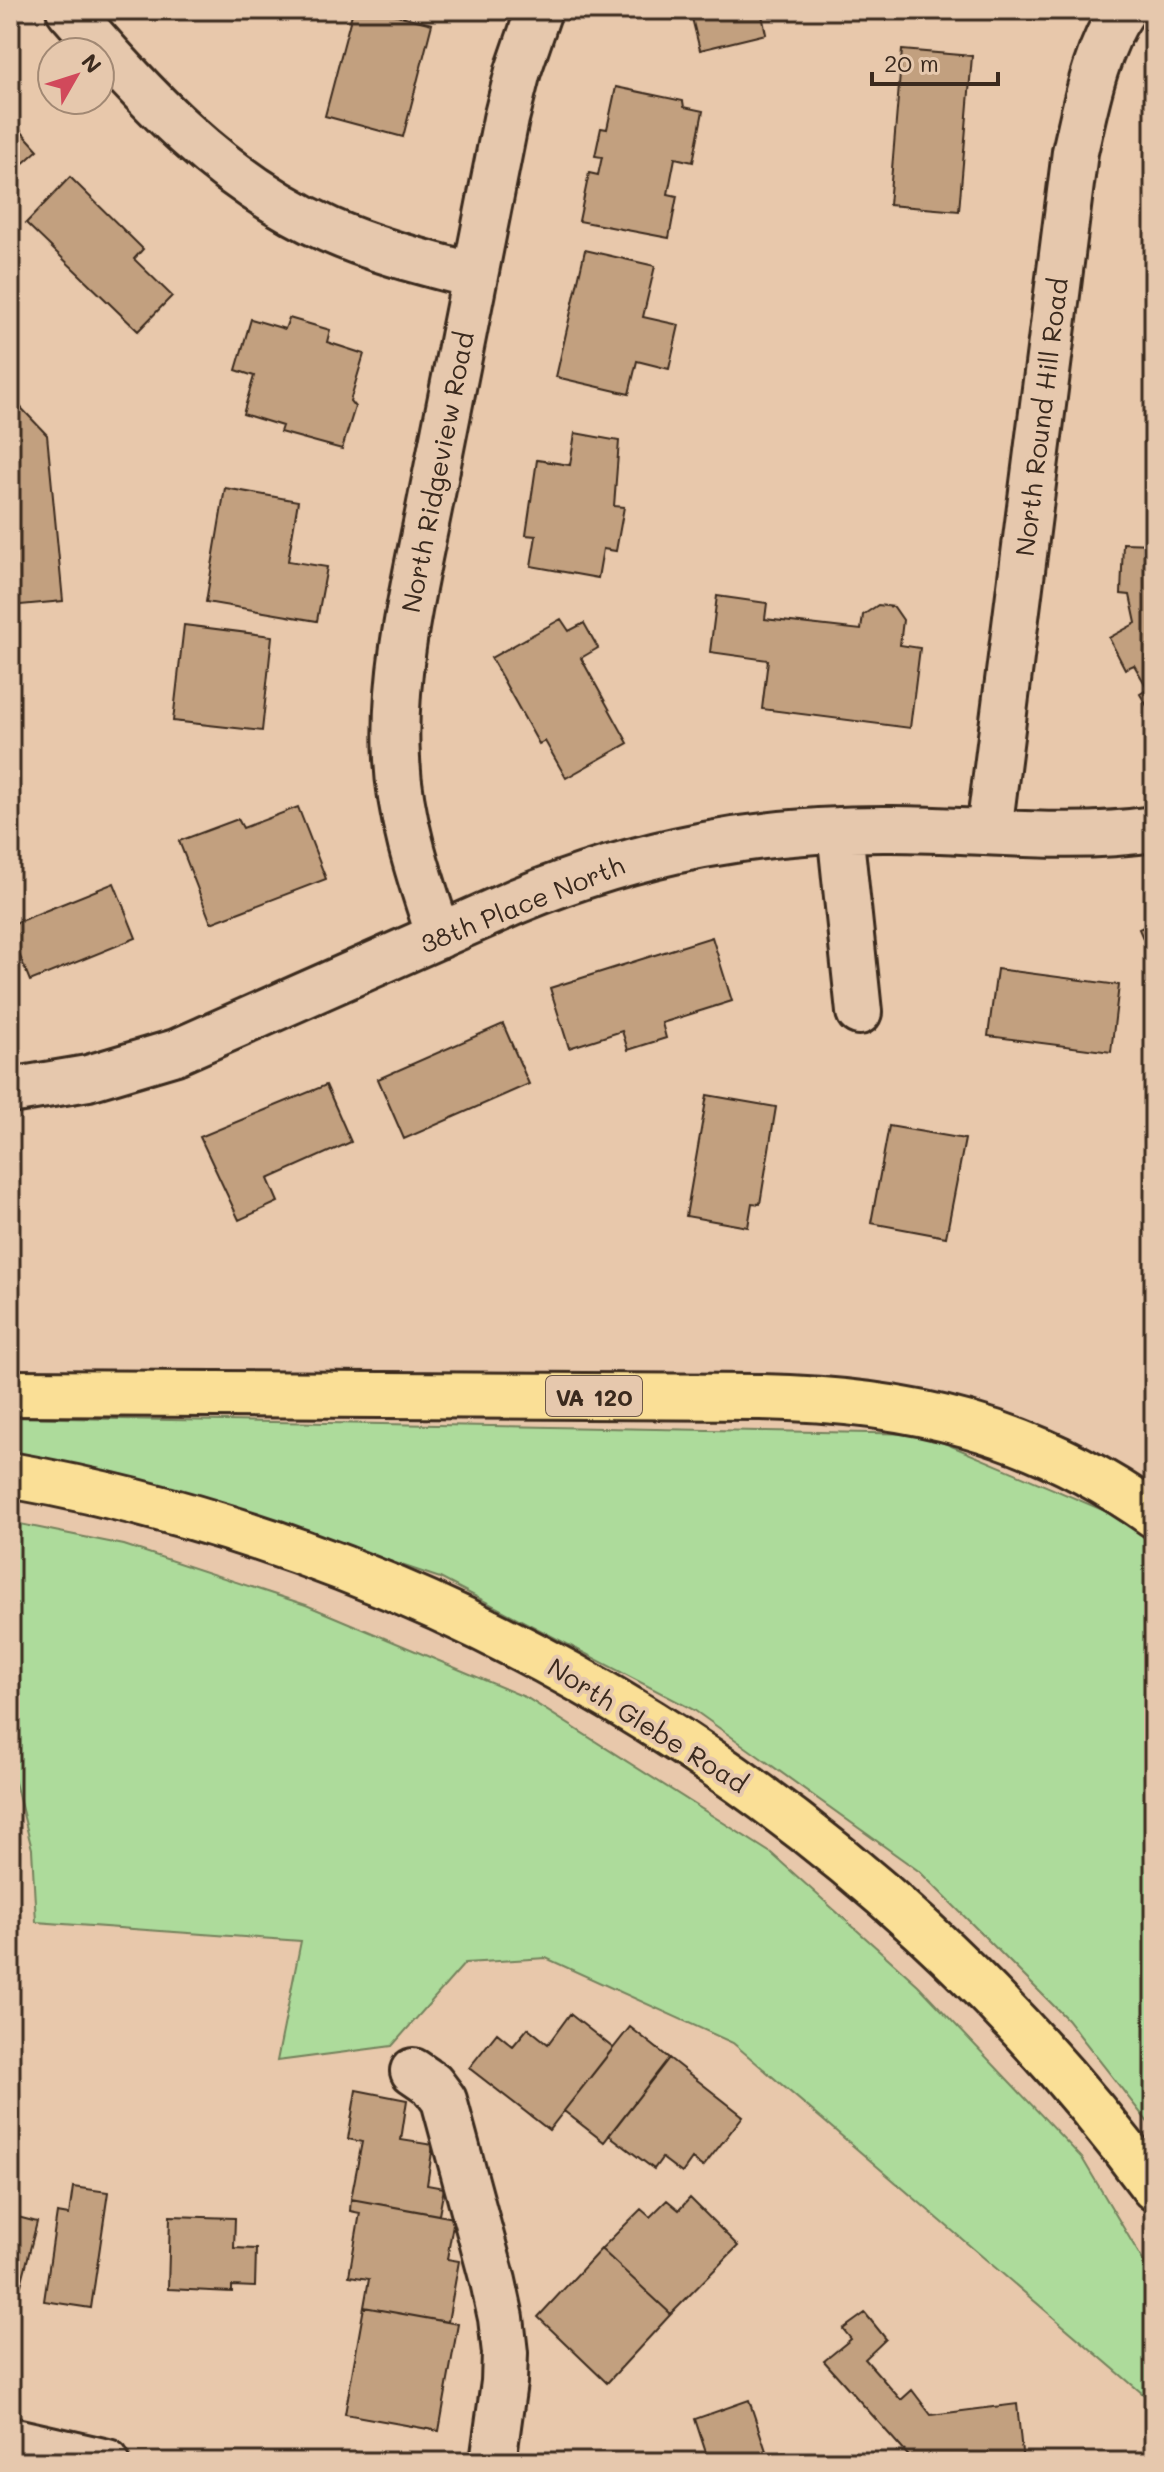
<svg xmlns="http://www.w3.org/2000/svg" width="1164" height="2472" font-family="Mali,sans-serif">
	<rect width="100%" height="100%" fill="#e8c8ab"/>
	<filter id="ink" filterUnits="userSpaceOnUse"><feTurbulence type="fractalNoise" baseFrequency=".0125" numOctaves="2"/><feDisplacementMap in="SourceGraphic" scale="16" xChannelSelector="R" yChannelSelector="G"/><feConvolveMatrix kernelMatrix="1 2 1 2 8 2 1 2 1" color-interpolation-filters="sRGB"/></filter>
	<g filter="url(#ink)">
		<path fill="#addb9b" stroke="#74825c" stroke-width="2" d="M10,1417l913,17 201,85 30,28v583l-87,-111 -147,-147 -226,-162 -254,-132 -259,-87 -171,-32z
			M10,1522l114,23 182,60 221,93 244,155 147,132 164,173 72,121v180l-4,-59 -417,-357 -187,-85 -81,5 -73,83 -115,15 24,-120 -265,-19 -4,-73 -22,-86z"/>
		<path fill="#c2a07f" stroke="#3b2a1e" stroke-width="2" d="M353,10h24l55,14 -29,113 -78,-21z
			M690,10h71l5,24 -66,16z
			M902,50l70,6 -13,155 -70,-6z
			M616,87l67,14 1,6 19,4 -10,51 -18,-4 -7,36 9,2 -8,42 -90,-17 10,-48 9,2 4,-18 -7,-1 6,-28 6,1z
			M10,119l28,31 -28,25z
			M70,177l73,72 -9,10 38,37 -34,35 -112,-108z
			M585,250l70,16 -12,51 36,8 -10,44 -32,-8 -8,33 -73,-17z
			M289,318l41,12 -3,12 37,12 -14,47 5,6 -13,42 -62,-17 2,-6 -39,-12 11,-38 -18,-6 15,-51 34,10z
			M10,396l37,39 16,166 -53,5z
			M575,433l44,8 -5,65 10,1 -8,44 -13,-2 -5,29 -67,-12 5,-30 -10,-1 11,-75 33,5z
			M225,488l73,13 -10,60 39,6 -10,54 -111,-19z
			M1123,543l31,1v174l-14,-24 8,-5 -14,-24 -9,4 -16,-31 27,-15 -6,-28 -9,-1z
			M717,596l50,7 -2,16 96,11 2,-15 15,-10 16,2 9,13 -3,25 20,3 -10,80 -148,-19 6,-49 -58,-8z
			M561,619l8,12 15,-8 14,25 -17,10 47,85 -62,35 -21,-37 -6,3 -48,-86z
			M184,625l88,11 -10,95 -89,-10z
			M298,807l28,72 -115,44 -32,-82 59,-22 5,9z
			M114,883l22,55 -106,43 -20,-49v-7z
			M1154,922v42l-15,-35z
			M712,937l20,64 -70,22 4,15 -38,12 -6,-19 -53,17 -19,-60z
			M997,969l122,16 -8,67 -123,-16z
			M503,1024l26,60 -125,55 -26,-60z
			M326,1085l25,57 -83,37 10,23 -39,18 -39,-83z
			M707,1095l69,12 -16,97 -8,-1 -4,24 -62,-11z
			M889,1126l76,13 -19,98 -75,-14z
			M570,2014l43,34 -64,82 -80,-62 28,-35 16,13 15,-18 20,16z
			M630,2027l39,31 -65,84 -40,-31z
			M669,2058l74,58 -40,51 -11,-8 -10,14 -20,-15 -8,11 -45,-34z
			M356,2090l51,10 -6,40 32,5 -6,40 17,3 -5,27 -88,-16 11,-57 -14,-3z
			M73,2187l35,5 -17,116 -47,-7 13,-88 12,2z
			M690,2198l48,48 -67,68 -70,-65 40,-40 9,8 17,-17 12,10z
			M351,2199l103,19 -7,41 12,2 -11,61 -84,-15 5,-28 -20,-3 11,-63 -10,-2z
			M10,2215l27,7 -16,63 -11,-3z
			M170,2216l65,2 -1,30 22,1 -1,38 -23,-1v6l-64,-3z
			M601,2249l70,65 -64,69 -69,-66z
			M364,2307l94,17 -19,107 -94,-17z
			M865,2313l21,26 -21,20 36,41 11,-10 19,25 86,-11 6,58h-54l-1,-7 -17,3 -4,4h-33l-90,-101 27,-22 -8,-10z
			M749,2400l17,51 -32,11h-25l-14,-43z"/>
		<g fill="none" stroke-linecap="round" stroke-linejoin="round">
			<defs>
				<path id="street" d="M69,10c78,89 150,170 260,220 47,21 97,33 146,46
					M840,830l19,182
					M989,831l86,-679c11,-48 20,-101 48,-142
					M439,936c-19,-58 -39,-116 -42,-177 -5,-91 19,-182 36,-270 25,-124 49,-247 73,-370l12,-48 21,-61
					M10,1091l78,-13 88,-26 341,-151c123,-51 243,-73 375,-72 88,0 175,13 262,0
					M413,2071l19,13 12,16 49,181 8,37 4,35 -1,29 -11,80"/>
				<path id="secondary" d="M10,2440l97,22"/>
				<path id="primary" d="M10,1393l751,4c148,3 271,31 393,118
					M10,1475c458,81 868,340 1144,713"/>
			</defs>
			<use href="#street" stroke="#3b2a1e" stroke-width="50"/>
			<use href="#secondary" stroke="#3b2a1e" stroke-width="50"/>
			<use href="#primary" stroke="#3b2a1e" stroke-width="50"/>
			<use href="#street" stroke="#e6c8ad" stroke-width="44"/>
			<use href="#secondary" stroke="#e6c8ad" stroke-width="44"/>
			<use href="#primary" stroke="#fadf96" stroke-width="44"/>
		</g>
	</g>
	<g text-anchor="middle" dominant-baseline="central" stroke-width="8" stroke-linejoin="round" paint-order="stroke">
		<rect fill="#e6c8ad" stroke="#6e5949" stroke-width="2" x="546" y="1376" width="96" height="40" rx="6"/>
		<g font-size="24" font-weight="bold" fill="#3b2a1e">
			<text x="594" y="1396">VA 120</text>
		</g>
		<g font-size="26" fill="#3b2a1e" stroke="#e6c8ad">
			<text transform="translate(1041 417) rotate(-83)">North Round Hill Road</text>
			<text transform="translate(437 472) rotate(-79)">North Ridgeview Road</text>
			<text transform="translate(522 904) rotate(-22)">38th Place North</text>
			<text transform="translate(648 1725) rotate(32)">North Glebe Road</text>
		</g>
	</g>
	<rect width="1164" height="2472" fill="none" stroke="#e6c8ad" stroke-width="40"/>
	<rect x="20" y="20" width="1124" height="2432" fill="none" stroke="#3b2a1e" stroke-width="3" filter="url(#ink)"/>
	<g transform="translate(76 76) rotate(51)"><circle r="38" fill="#e6c8ad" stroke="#a28974" stroke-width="2"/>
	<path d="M0-6L14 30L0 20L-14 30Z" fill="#d1495b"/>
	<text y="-12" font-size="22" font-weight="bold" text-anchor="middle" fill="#3b2a1e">N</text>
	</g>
	<path d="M872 72v12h126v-12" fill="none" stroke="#3b2a1e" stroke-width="4"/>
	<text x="884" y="72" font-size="24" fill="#3b2a1e" stroke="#e6c8ad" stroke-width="6" paint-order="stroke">20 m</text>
</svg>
